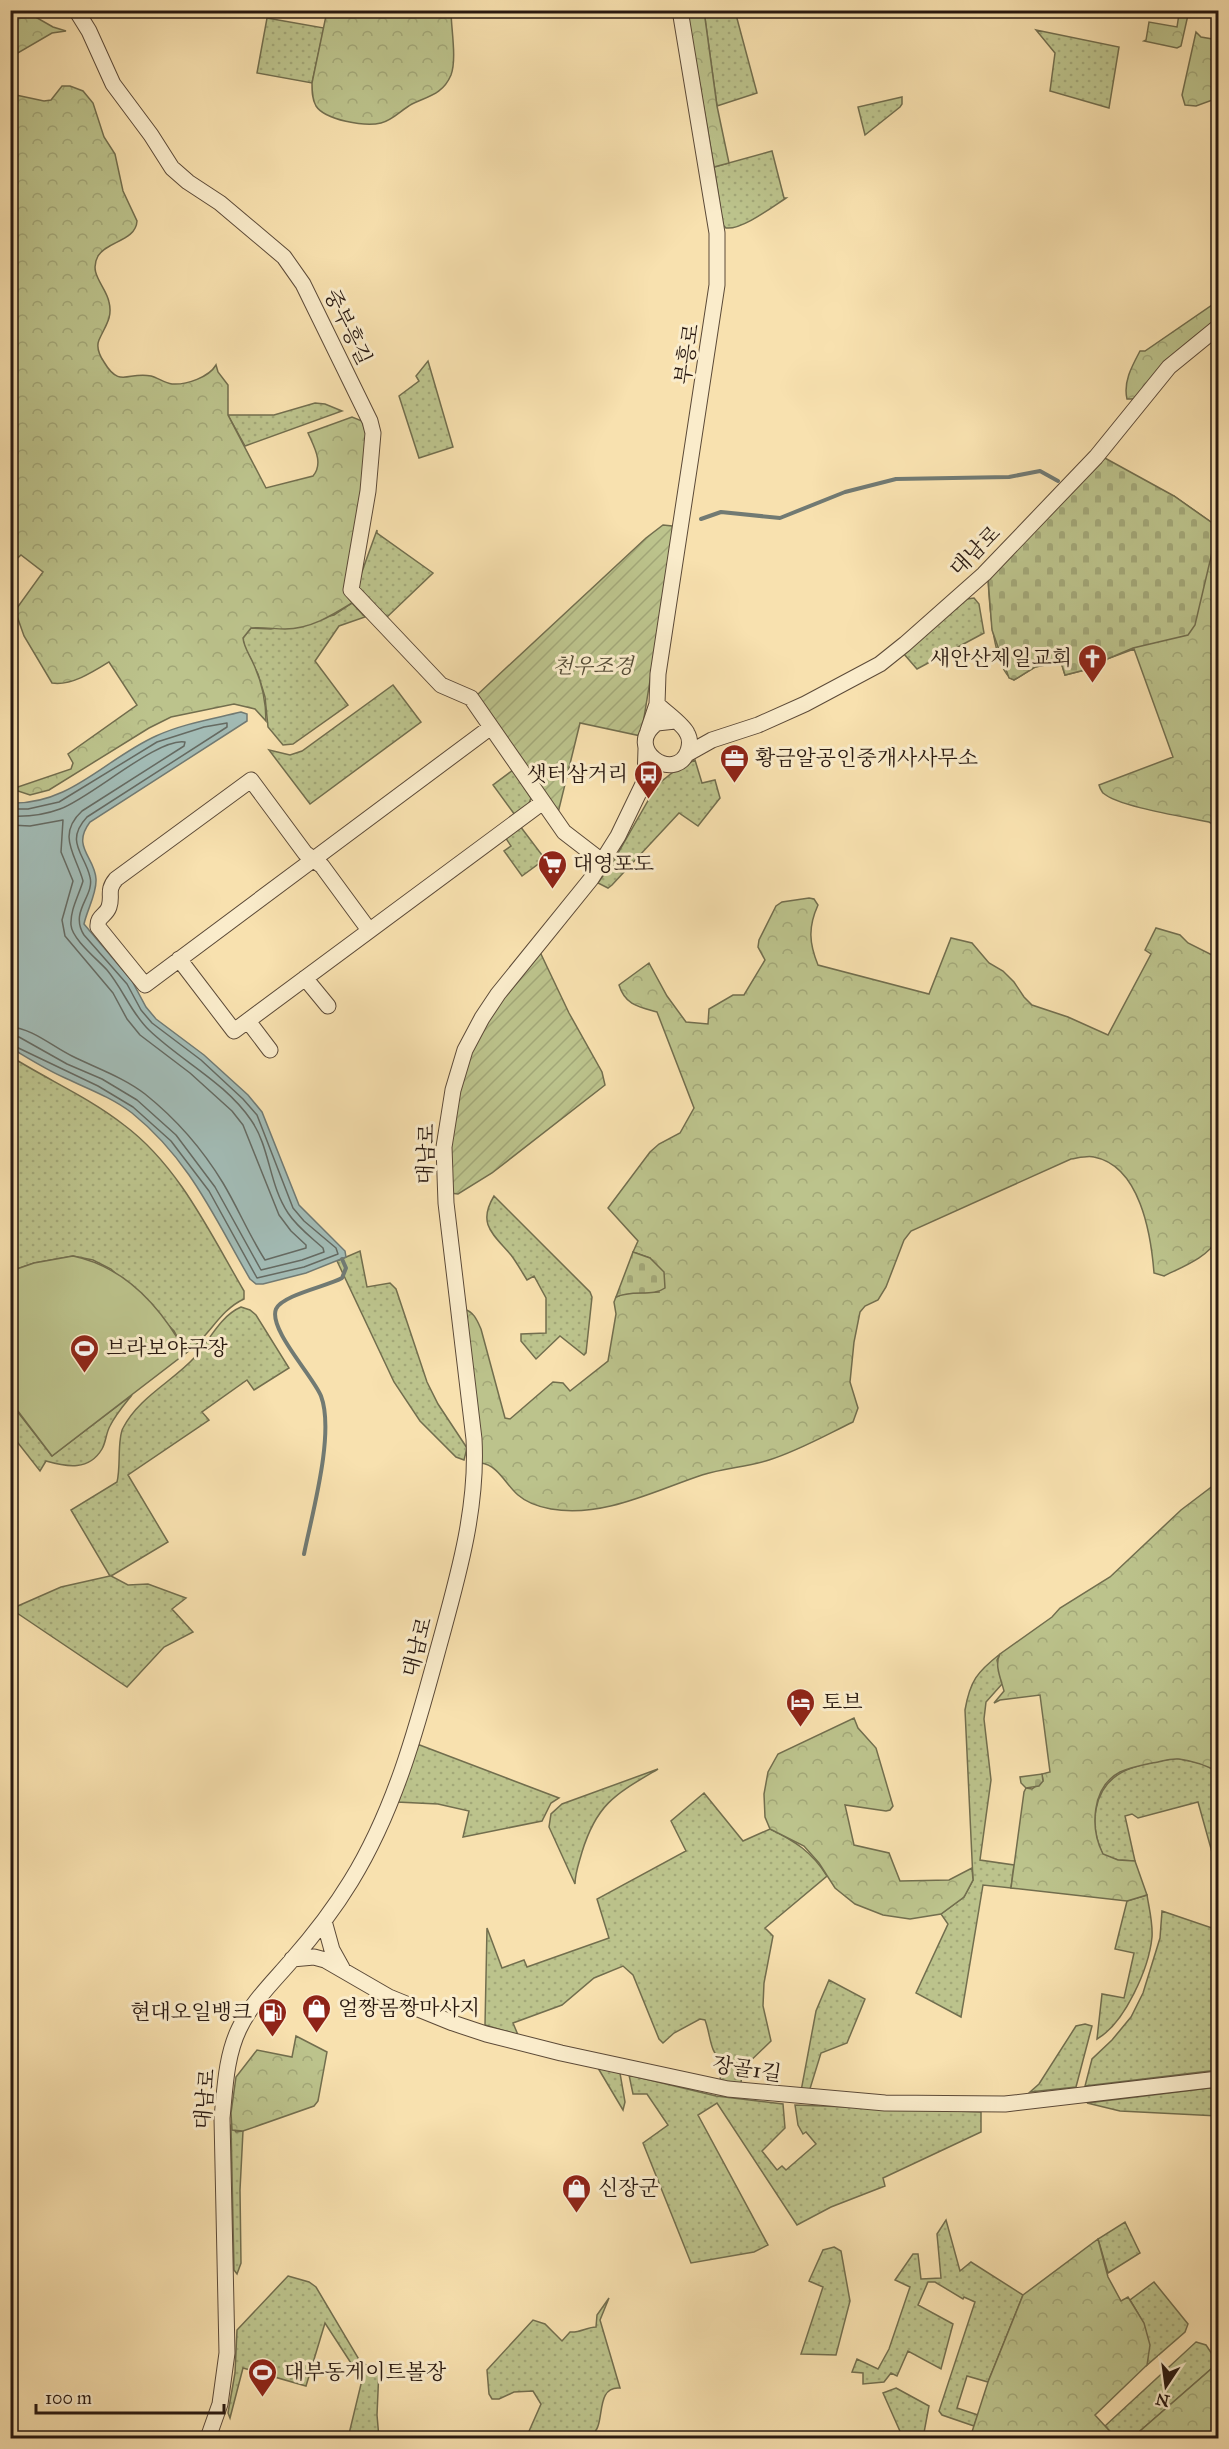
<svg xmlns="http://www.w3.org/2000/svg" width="1229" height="2449" font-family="'IM FELL Great Primer','Noto Serif KR',serif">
	<defs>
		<pattern id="grass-dots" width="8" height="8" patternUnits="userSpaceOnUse" patternTransform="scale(1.5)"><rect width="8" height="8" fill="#bcc38c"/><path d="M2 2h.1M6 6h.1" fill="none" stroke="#a2a778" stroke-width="1.8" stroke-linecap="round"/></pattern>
		<pattern id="forest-crowns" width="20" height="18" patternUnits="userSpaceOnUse" patternTransform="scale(1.5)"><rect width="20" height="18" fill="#bcc38c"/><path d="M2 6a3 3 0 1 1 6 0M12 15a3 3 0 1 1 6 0" fill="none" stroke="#a2a778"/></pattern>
		<pattern id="cemetery-stones" width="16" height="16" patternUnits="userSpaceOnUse" patternTransform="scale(1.5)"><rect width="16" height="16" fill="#bcc38c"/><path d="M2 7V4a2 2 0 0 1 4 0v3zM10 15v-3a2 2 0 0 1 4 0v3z" fill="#a2a778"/></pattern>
		<pattern id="garden-furrows" width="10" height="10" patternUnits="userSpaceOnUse" patternTransform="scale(1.5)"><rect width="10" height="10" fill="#bcc38c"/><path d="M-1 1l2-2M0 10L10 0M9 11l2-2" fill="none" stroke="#a2a778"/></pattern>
	</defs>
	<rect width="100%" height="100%" fill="#f8e1af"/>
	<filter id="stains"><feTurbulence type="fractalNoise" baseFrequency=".00333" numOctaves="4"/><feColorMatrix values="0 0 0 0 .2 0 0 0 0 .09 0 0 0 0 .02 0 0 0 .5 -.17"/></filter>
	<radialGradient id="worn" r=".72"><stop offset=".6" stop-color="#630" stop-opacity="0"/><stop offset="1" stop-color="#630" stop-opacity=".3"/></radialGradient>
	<path fill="url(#grass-dots)" stroke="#726e4e" stroke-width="1.5" d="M704,11h31l22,82 -40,13z
		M267,18l57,10 -12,55 -55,-10z
		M1036,30l83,17 -10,61 -59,-17 5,-38z
		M902,97v7l-2,3 -35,28 -7,-28z
		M772,151l12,47h2c-14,9 -44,32 -60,30l-3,-3 -9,-58z
		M428,361l25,86 -34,11 -20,-62 20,-15 -3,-5z
		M315,403l10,1 17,7 -97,35 -17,-31h46z
		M377,530v3l56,40 -47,45 -27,-28v-10z
		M974,598l5,6 5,29 -67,36 -13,-15 63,-55z
		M352,603l13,14 -26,9 -24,35 33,44 -55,39 -10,1 -15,-18 -3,-30 -7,-23 -14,-28 -1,-8 8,-10 20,1 63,-14z
		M393,685l28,37 -111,82 -41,-54 21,5 12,-4z
		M695,760l7,23 13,-3 5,18 -22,28 -19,-13 -67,72 -4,3 -10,-5 16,-23 43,-75 20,-16z
		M513,770l18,28 -3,8 -13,9 -22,-30z
		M520,826l25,33 -23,17 -18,-25 7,-5 -6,-9z
		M10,1056c38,24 80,42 114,69 55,41 86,108 120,166v8c-26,12 -35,39 -58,54l-12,-22 -63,-62 -18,-9 -20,-4 -39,7 -23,8z
		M494,1196l96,96 2,5 -6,56 -2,2 -24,-19 -24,23 -15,-18v-7l25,-1v-35l-12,-22 -7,4c-5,-8 -10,-17 -16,-25 -18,-21 -34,-31 -17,-59z
		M360,1251l7,36 23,-4 6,6 31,93 11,22 29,44 -3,12 -8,-3 -36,-36 -26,-39 -57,-121z
		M241,1307l9,3 6,5 33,53 -35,22 -7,-10 -45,32 7,8 -81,55 40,67 -57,34 17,9 20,-1 38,14 -14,11 21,23 -29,15 -37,40 -116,-78 50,-22 49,-11 -39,-66 46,-28c4,-15 0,-43 6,-54 16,-31 49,-46 72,-71 14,-16 25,-41 46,-50z
		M132,1395c-8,10 -16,19 -22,31 -4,7 -4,16 -8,23 -13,22 -35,18 -56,12l-6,10 -29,-37 -1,-32 42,54z
		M1000,1654l-3,6 5,24 -16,18 -2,17 7,61 -11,80 34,5 -3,23 -28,-3 -22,132 -45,-24 32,-69 -7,-10 23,-17 9,-17 -8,-170c5,-29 12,-38 35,-56z
		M417,1744l142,54 -8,5 -9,18 -79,16 6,-26 -31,-7 -41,-2z
		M1176,1758l28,6 14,8v93l-3,-2 -17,-61 -60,16 -6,-4 -7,2 10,45 -17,-1 -15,-5c-7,-16 -10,-29 -7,-46 8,-42 45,-44 80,-51z
		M658,1769c-42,25 -61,34 -76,83 -3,11 -7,21 -7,32l-26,-57 2,-13 11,-10z
		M704,1793l39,48 27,-12c25,12 42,23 57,47l-62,52 8,8 -9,47 -1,23 8,35 -29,28 -1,15 -21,-3 2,-18c-13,-13 -11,-27 -17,-43l-5,-1 -26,14 -11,10 -4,-4 -26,-64 -10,-9 -29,12 -32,27 -49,18 5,12 -33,-10 2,-97 15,40 22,-8 3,7 82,-29 -12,-39 89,-48 -15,-30z
		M1147,1895c2,13 6,28 5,42 -3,31 -27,86 -55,102l5,-45 22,4 10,-45 -19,-4 12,-48z
		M1162,1911l56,19v140l-133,16 7,-27 20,-19 19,-23 12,-24 17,-55z
		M829,1980l36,19 -18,44 -26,10 -12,39 -8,-1 15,-80z
		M1085,2024l7,2 -16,61 -46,5 9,-8 37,-58z
		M598,2068l22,5 5,29 -2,8z
		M629,2075l87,21 67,8 2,24 -23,23 15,19 5,-4 4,4 30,-26 -10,-12 -3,2 -5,-9 -3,-20 186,7v20l-98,46 2,8 -54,21 -34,18 -80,-122 -19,12 70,130 -14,7 -63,11 -48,-120 25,-18 -21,-31h-14z
		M1218,2087v29l-98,-5 -33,-8z
		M231,2126l5,6 7,-1 -3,59 1,73 -4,11 -3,-4z
		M946,2220l14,51 11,-9 52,33 -35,87 -21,-6 -10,32 21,7 -4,11 -32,-11 -3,-4 36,-109 -11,-5 -1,2 -28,-17h-7l-10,23 35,19 -12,45 -33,-18 -11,25 -6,-3 -7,9 -21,2v-11l-11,-1 5,-13 21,10 11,-20 21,-62 -15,-7 18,-26h5l3,25 20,-1 -4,-44z
		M1125,2222l15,31 -32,20 -10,-34z
		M834,2247l7,4 9,50 -14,54 -35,-1 22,-67 -14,-6 14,-31z
		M288,2276l21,6 7,5 45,76 18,6 -2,46 2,23h-31l14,-58 -37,-57 -19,63 -63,-18 -13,50 -2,-5 7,-40 2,-43z
		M1154,2282l34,42 -3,8 -38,33c4,-29 -2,-41 -17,-65z
		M609,2298l-9,22 20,68c-21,-2 -17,24 -22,38 -1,4 -5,8 -7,12h-65l15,-34 -8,-13 -19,1 -15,7h-7l-3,-5 -2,-24 46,-50 12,4 17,17 8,-9c10,1 17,-5 26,-5l1,-12z
		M1196,2342l10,3 12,18 -86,75h-16l-11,-12z
		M896,2388l33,18 -6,32h-20l-20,-45z"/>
	<path fill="url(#forest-crowns)" stroke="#726e4e" stroke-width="1.5" d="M11,10l14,1 28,16 13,4 -14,2 -41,24z
		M327,11h124c0,17 6,48 0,64 -8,19 -22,21 -39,29 -11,6 -19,16 -31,19 -16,4 -56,-3 -65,-17 -4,-7 -4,-15 -4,-23z
		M687,11h17l13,95 12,57 -15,4z
		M1179,14l9,1 -7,31 -4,2 -33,-7 2,-1 3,-18 28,5z
		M1196,32l5,5 17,3v58l-22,8 -11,-1 -3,-10z
		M62,86h8l13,5 10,12 11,34 11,17 8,37 14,30c-1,20 -30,20 -39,35 -10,18 8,30 11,46 4,16 -4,24 -10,38 -3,7 1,16 5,22 16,27 24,9 47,14 7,2 14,7 21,8 15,1 37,-7 44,-19l2,7 10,13v30l38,73 47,-12c11,-13 1,-29 -5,-43l44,-16 10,4 6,20 -21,155 5,7c-21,13 -42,26 -67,26 -11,0 -22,-2 -34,-1l-8,10c1,10 7,17 11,27 8,18 12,36 12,56l-11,-12 -21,-5 -63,13 -22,11 -100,62 -19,5 -18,-6 59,-20 2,-6 -5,-9 69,-49 -28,-43c-16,10 -38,24 -57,21l-28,-47 -7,-20v-8l26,-36 -22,-17 -10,9v-470l33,7 7,-1z
		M1218,301v19c-34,21 -58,48 -84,79h-7c-4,-17 5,-33 13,-48h5z
		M1174,496l44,31v303l-2,-4 -7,-4c-23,-5 -90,-15 -106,-29 -2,-3 -3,-4 -4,-8l74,-28 -39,-108 -27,10 -3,6 -39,10 -4,-13 -26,5 -21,13c-21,-8 -25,-82 -26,-102z
		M809,898l5,1 4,6c-10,22 -9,38 0,60l111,29 22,-56 21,5 17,20 14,8 11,11 10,15 8,8 36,12 40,18 43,-81 -6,-4 11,-22 24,7 8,8 30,15v280c-9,19 -36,29 -54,38l-10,-3c-3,-39 -14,-107 -60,-116 -6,-2 -16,1 -23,2l-160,72 -7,9 -18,47 -8,13 -13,6 -5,6 -6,30 -4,40 8,26 -5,14c-27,13 -55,29 -84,38 -22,7 -45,8 -67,15 -48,16 -99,43 -151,34 -11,-2 -24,-6 -33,-14 -12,-10 -20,-30 -37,-32l-17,-154c10,3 13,11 17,20l24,89 5,1 43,-37 10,1 7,8 38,-30 8,-47 -2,-12 2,-5 9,-4 34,-1 -9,-34 -17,-6 5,-11 -30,-33 42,-56 9,-8 21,-11 14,-25 -37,-96c-18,-5 -32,-7 -38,-27l30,-22 18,33 19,26 22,2 1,-15 24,-14h11l21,-35 -7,-13 1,-7 17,-34 6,-4z
		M1218,1482v290c-12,-7 -25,-11 -39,-13 -9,-1 -19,3 -27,4 -10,2 -23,5 -32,9 -29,15 -30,57 -17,82l15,6 17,1 12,34 -20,6 -116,-13 13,-96 2,-4 6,1 11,-8 -1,-7 8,-2 -10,-77 -40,5 -6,3 10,-12c-3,-12 -10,-26 -4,-37l52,-37 8,-9 50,-31 71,-67z
		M854,1718l4,10 18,20 17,58 -3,4 -4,1 -41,-6 9,40 35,8 11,28 49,-1 23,-12 1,12 -9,17 -23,17 -31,5 -27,-4 -28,-11 -20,-16 -16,-25 -15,-17 -34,-17 -5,-12 -1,-23 4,-22 10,-18z
		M296,2036l31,16 -9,49 -4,5 -71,25 -11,-1 -1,-17 5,-36 21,-27 35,7z
		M1098,2239l10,38 13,24 7,-4 16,26 6,22 -3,20 -52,50 21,23h-146l18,-56 35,-87z
		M1218,2363v75h-86z"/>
	<path fill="url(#cemetery-stones)" stroke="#726e4e" stroke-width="1.5" d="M1103,457l71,39 44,31 -23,98 -7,10 -55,13 -26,11 -3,6 -39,10 -4,-13 -26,5 -21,13 -5,-2 -17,-48 -4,-52z
		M633,1252l17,6 14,14 1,16c-12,9 -33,1 -49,9z
		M1042,1774l1,7 -4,5 -13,2 -5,-5 -1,-6z"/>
	<path fill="url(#garden-furrows)" stroke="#726e4e" stroke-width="1.5" d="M663,525l9,1 2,7 -33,203 -61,-13 -22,90 -81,-118 169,-157z
		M540,952l29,61 33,59 3,13 -113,88 -34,21 -8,-1c-2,-56 6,-119 34,-169 13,-23 39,-50 56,-72z"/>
	<path fill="#bcc38c" stroke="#726e4e" stroke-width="1.5" d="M73,1256c53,11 88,51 113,97l-134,103 -41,-54v-131l23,-8z"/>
	<path fill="#a2bbb5" stroke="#717a73" stroke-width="1.5" d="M241,712l6,2v7l-157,101c-19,25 5,35 6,57 1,14 -9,31 -12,45l48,57 14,26 10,12 48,36 44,40 14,17 37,93 46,46 1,6 -40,16 -43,11h-7l-6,-5c-36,-62 -60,-119 -118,-166 -21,-16 -46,-25 -69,-36 -18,-8 -35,-19 -52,-29v-245c59,2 94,-44 145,-67 26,-12 56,-17 85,-24z"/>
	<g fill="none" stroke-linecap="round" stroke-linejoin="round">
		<path stroke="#656a62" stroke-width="1.5" d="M10,809h18l31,-7 98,-60 47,-15 23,-4v4l-140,90c-23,25 -2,37 3,60 5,19 -21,34 -6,58l43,49 14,26 11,13 49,37 42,39 14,16 36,93 11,13 32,27 2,6 -34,13 -47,11 -48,-87 -38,-50 -38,-34 -35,-21 -88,-42
			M10,816c18,1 34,-1 50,-7 31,-11 98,-72 125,-67l-1,4 -102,65c-26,24 -6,44 1,70 -4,14 -13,29 -12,44 1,14 26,34 36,45 16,19 24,43 42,60 32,31 76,52 102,90 19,27 18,65 37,93 9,14 23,24 35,35l1,4 -22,8 -41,10 -46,-83 -39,-52 -39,-35 -35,-21 -35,-15 -48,-27 -9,-1
			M10,825l20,1 33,-6 -2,32 12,29 -11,39 3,16 48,57 14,26 13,16 50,38 42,38 11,14 36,90 12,16 15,14v3l-41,12c-16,-25 -27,-52 -42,-77 -20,-33 -48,-65 -78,-89 -22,-17 -49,-26 -73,-38 -19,-9 -40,-28 -62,-29"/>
		<path stroke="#717a73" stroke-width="4" d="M701,519l20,-7 59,6 65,-26 51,-13 113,-2 31,-6 18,10
			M304,1554c8,-40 31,-121 17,-158 -8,-20 -53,-67 -45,-87 6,-14 52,-23 66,-31l4,-10 -4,-9"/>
		<defs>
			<path id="minor" d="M76,10l13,21 24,53 38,51 21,33 16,14 32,21 64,54 19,27 67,137 3,12 -5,58 -17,99 90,95 30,13 93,134 39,30
				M657,704c8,8 26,20 30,29 3,5 3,12 1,18 -13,34 -66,-3 -31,-28l18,-2
				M648,731l9,-27 1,-30 59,-389v-52l-37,-223
				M687,754l25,-14 46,-15 47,-21 75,-40 25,-20 79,-70 112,-117 73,-90 49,-40
				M369,930l-47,-64 -17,-13 -54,-73 -135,99c-10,12 -3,16 -7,28 -3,9 -12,9 -11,20l47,58c115,-86 231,-172 346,-258
				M179,959l55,72 309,-229
				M305,978l23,28
				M248,1021l22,29
				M324,1921l8,29 10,18
				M292,1959l22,-2 11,3 64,37 64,26 33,11 75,19 167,36 157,14 120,1 213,-25
				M208,2438l12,-34 7,-51 -5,-235c3,-30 4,-62 17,-89 12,-26 34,-47 52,-68 22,-25 43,-52 60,-80 43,-70 65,-150 86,-228 19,-70 41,-141 37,-214l-28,-236 -2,-56 9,-57 12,-40 17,-32 16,-24 93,-115 27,-43 27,-56 1,-31"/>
		</defs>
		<use href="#minor" stroke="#5c4a38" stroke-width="17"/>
		<use href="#minor" stroke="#faeccb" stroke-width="15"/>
	</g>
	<defs>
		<symbol id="church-pin" viewBox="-11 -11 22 30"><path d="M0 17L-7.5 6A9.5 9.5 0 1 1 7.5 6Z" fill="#8f2418" stroke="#faeccb"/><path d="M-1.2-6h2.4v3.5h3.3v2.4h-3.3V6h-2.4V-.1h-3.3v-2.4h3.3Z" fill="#fff"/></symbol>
		<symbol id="office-pin" viewBox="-11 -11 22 30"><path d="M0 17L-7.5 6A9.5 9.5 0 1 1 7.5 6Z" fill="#8f2418" stroke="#faeccb"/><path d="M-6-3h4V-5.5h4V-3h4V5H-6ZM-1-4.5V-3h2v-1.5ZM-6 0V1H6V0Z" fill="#fff"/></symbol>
		<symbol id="bus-pin" viewBox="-11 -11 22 30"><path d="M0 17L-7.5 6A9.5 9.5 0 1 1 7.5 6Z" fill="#8f2418" stroke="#faeccb"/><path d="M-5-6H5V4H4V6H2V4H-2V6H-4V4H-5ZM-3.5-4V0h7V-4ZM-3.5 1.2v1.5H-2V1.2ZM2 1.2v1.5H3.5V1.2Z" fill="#fff"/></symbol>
		<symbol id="supermarket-pin" viewBox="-11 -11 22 30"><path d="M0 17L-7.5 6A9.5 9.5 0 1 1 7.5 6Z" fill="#8f2418" stroke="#faeccb"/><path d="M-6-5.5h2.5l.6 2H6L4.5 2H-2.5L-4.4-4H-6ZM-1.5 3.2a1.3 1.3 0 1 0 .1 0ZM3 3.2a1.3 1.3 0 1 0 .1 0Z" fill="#fff"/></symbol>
		<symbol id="stadium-pin" viewBox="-11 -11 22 30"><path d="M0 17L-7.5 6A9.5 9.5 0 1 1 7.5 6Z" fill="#8f2418" stroke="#faeccb"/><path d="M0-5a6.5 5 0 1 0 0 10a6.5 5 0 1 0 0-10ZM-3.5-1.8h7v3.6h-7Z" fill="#fff"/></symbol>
		<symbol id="hotel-pin" viewBox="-11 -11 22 30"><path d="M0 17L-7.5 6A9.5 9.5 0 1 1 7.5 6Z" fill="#8f2418" stroke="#faeccb"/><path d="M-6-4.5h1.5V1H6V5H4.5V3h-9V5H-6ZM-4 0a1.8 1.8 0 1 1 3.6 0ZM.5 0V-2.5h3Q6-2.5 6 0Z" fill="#fff"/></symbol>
		<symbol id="shop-pin" viewBox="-11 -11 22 30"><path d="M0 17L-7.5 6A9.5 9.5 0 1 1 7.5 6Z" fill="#8f2418" stroke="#faeccb"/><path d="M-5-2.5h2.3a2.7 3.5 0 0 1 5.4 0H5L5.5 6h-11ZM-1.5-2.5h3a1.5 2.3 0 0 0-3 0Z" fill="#fff"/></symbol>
		<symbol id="fuel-pin" viewBox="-11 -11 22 30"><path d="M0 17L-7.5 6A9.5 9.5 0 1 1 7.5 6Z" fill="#8f2418" stroke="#faeccb"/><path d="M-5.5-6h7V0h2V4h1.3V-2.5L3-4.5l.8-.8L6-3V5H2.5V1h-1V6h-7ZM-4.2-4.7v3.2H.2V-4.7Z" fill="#fff"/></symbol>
	</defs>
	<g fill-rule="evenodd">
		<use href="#church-pin" x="1076" y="642" width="33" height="45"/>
		<use href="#office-pin" x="718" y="742" width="33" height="45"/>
		<use href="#bus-pin" x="632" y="758" width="33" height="45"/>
		<use href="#supermarket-pin" x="536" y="848" width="33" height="45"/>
		<use href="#stadium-pin" x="68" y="1332" width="33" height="45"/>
		<use href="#hotel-pin" x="784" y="1686" width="33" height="45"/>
		<use href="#shop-pin" x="300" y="1992" width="33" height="45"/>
		<use href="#fuel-pin" x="256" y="1996" width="33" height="45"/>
		<use href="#shop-pin" x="560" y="2172" width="33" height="45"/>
		<use href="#stadium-pin" x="246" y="2356" width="33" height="45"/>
	</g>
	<g text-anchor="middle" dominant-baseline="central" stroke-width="6" stroke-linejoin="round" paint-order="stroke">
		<g font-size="21" fill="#281810" stroke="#faeccb">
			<text transform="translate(348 327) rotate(64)">중부흥길</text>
			<text transform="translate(687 354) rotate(-81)">부흥로</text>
			<text transform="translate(975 551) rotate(-45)">대남로</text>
			<text transform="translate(426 1154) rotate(-88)">대남로</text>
			<text transform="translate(417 1647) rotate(-75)">대남로</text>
			<text transform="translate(747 2069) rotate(8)">장골1길</text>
			<text transform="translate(205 2099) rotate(-85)">대남로</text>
		</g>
		<g font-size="21" fill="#281810" stroke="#faeccb" text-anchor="start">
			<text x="1072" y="658" text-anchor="end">새안산제일교회</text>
			<text x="755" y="758">황금알공인중개사사무소</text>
			<text x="628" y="774" text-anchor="end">샛터삼거리</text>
			<text x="573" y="864">대영포도</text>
			<text x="106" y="1348">브라보야구장</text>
			<text x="822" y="1702">토브</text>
			<text x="338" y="2008">얼짱몸짱마사지</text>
			<text x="252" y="2012" text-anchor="end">현대오일뱅크</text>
			<text x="598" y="2188">신장군</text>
			<text x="284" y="2372">대부동게이트볼장</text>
		</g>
		<g font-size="21" font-style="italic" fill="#544b35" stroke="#faeccb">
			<text x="593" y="666">천우조경</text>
		</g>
	</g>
	<rect width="1229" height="2449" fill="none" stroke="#f8e1af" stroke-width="36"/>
	<rect x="12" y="12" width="1205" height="2425" fill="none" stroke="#281810" stroke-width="3"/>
	<rect x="18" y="18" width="1193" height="2413" fill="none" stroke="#281810" stroke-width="1.5"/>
	<g transform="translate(1166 2386) rotate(193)" stroke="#faeccb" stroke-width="4.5" paint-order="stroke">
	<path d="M0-4.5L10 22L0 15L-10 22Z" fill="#281810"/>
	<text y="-9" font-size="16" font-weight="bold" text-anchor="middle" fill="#281810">N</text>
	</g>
	<path d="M36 2404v9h188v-9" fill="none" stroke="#281810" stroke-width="3"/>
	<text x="45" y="2404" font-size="18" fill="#281810" stroke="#faeccb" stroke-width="4.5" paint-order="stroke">100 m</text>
	<rect width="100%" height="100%" filter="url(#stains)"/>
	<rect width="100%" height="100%" fill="url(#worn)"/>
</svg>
